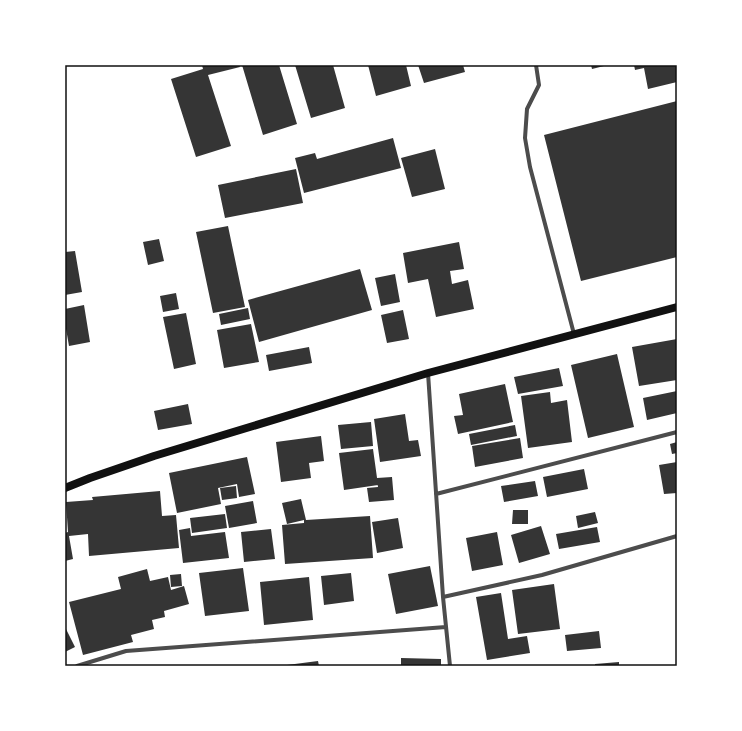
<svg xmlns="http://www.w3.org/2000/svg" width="742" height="731" font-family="Poppins,sans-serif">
	<rect width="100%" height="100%" fill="#fff"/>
	<path fill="#353535" d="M202,65h37l1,2 -32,8 23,71 -35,11 -25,-78 32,-10z
		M242,65h37l18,59 -34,11z
		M295,65h38l12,43 -34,10z
		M368,65h38l5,21 -35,10z
		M418,65h45l2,7 -41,11z
		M591,65h13v1l-12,3z
		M634,65h43v17l-29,7 -4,-21 -9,2z
		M677,101v156l-96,24 -37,-146z
		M393,138l8,30 -97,25 -9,-35 20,-5 2,6z
		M435,149l10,40 -33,8 -11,-39z
		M296,169l7,34 -78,15 -7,-33z
		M228,226l17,81 -32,6 -17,-81z
		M159,239l5,22 -16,4 -5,-23z
		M459,242l5,27 -14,2 2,13 16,-4 6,29 -38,8 -8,-38 -20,4 -5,-30z
		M75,251l7,41 -17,3v-43z
		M360,269l12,41 -113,32 -11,-42z
		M395,274l5,28 -19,4 -6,-28z
		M176,293l3,16 -16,3 -3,-16z
		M84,305l6,37 -21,4 -4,-23v-14z
		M248,308l2,11 -29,6 -2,-11z
		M403,310l6,29 -22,4 -6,-28z
		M186,313l10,51 -22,5 -11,-52z
		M251,324l8,38 -35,6 -7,-38z
		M677,339v41l-38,6 -7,-39z
		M309,347l3,16 -43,8 -3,-16z
		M617,354l17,73 -46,11 -17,-73z
		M559,368l4,18 -45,8 -4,-17z
		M505,384l8,38 -55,12 -4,-18 9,-1 -4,-21z
		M677,391v22l-30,7 -4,-22z
		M550,392l1,11 16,-3 5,42 -44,6 -7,-52z
		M188,404l4,20 -34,6 -4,-19z
		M405,414l4,27 9,-1 3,16 -41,6 -6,-43z
		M371,422l2,24 -32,3 -3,-24z
		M515,425l2,11 -46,9 -2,-11z
		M321,436l3,25 -15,2 2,15 -30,4 -5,-40z
		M520,438l3,20 -48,9 -3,-21z
		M677,442v11l-5,1 -2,-10z
		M373,449l5,36 -34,5 -5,-37z
		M247,457l8,37 -16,3 -2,-13 -19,4 3,16 -44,9 -8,-40z
		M677,462v31l-13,1 -5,-29z
		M584,469l4,20 -41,8 -4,-20z
		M392,477l2,23 -25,2 -2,-14 11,-1 -1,-9z
		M535,481l3,15 -34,6 -3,-16z
		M236,486l1,12 -15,2 -2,-12z
		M160,491l2,25 14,-1 3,33 -90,8 -1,-22 -19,2 4,23 -8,2v-28l3,-1 -2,-30 27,-2 -1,-3z
		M301,499l5,21 64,-4 3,42 -88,6 -3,-39 22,-2v-3l-17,4 -5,-21z
		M253,501l4,22 -28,5 -4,-22z
		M513,510h15v14h-16z
		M595,512l3,11 -20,5 -2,-12z
		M225,514l2,14 -35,5 -2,-15z
		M398,518l5,30 -26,5 -5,-31z
		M541,526l9,28 -31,9 -8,-28z
		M597,527l3,15 -41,7 -3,-15z
		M190,528l1,8 34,-4 4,26 -46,5 -4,-33z
		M271,529l4,30 -31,3 -3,-30z
		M497,532l6,33 -31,6 -6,-33z
		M430,566l8,40 -42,8 -8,-40z
		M243,568l6,43 -44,5 -6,-43z
		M147,569l3,12 18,-4 3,13 13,-4 5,18 -25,7 1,6 -13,3 2,9 -23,6 2,7 -50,13 -14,-53 52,-13 -3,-12z
		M351,573l3,28 -30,4 -3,-29z
		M181,574l1,12 -11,1 -1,-12z
		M309,577l4,43 -49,5 -4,-43z
		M554,584l6,45 -42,5 -6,-44z
		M501,593l7,46 19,-3 3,17 -43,7 -11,-63z
		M65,627l10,20 -10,5z
		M599,631l2,17 -34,3 -2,-16z
		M401,658l40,1v7h-40z
		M318,661l1,5h-32v-1z
		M619,662v4h-24v-2z"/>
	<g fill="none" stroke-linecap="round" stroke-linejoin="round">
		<path stroke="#4c4c4c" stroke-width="4" d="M536,65l3,20 -12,24 -2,29 5,29 44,167
			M428,373l15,224 7,69
			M436,494l241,-62
			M443,597l99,-22 135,-39
			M77,666l49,-15 320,-24"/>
		<path stroke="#111" stroke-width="8" d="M65,488l25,-10 64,-22 274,-83 249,-66"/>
	</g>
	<rect width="742" height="731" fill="none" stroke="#ffffff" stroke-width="132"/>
	<rect x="66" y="66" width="610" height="599" fill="none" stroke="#111" stroke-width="1.5"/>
</svg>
